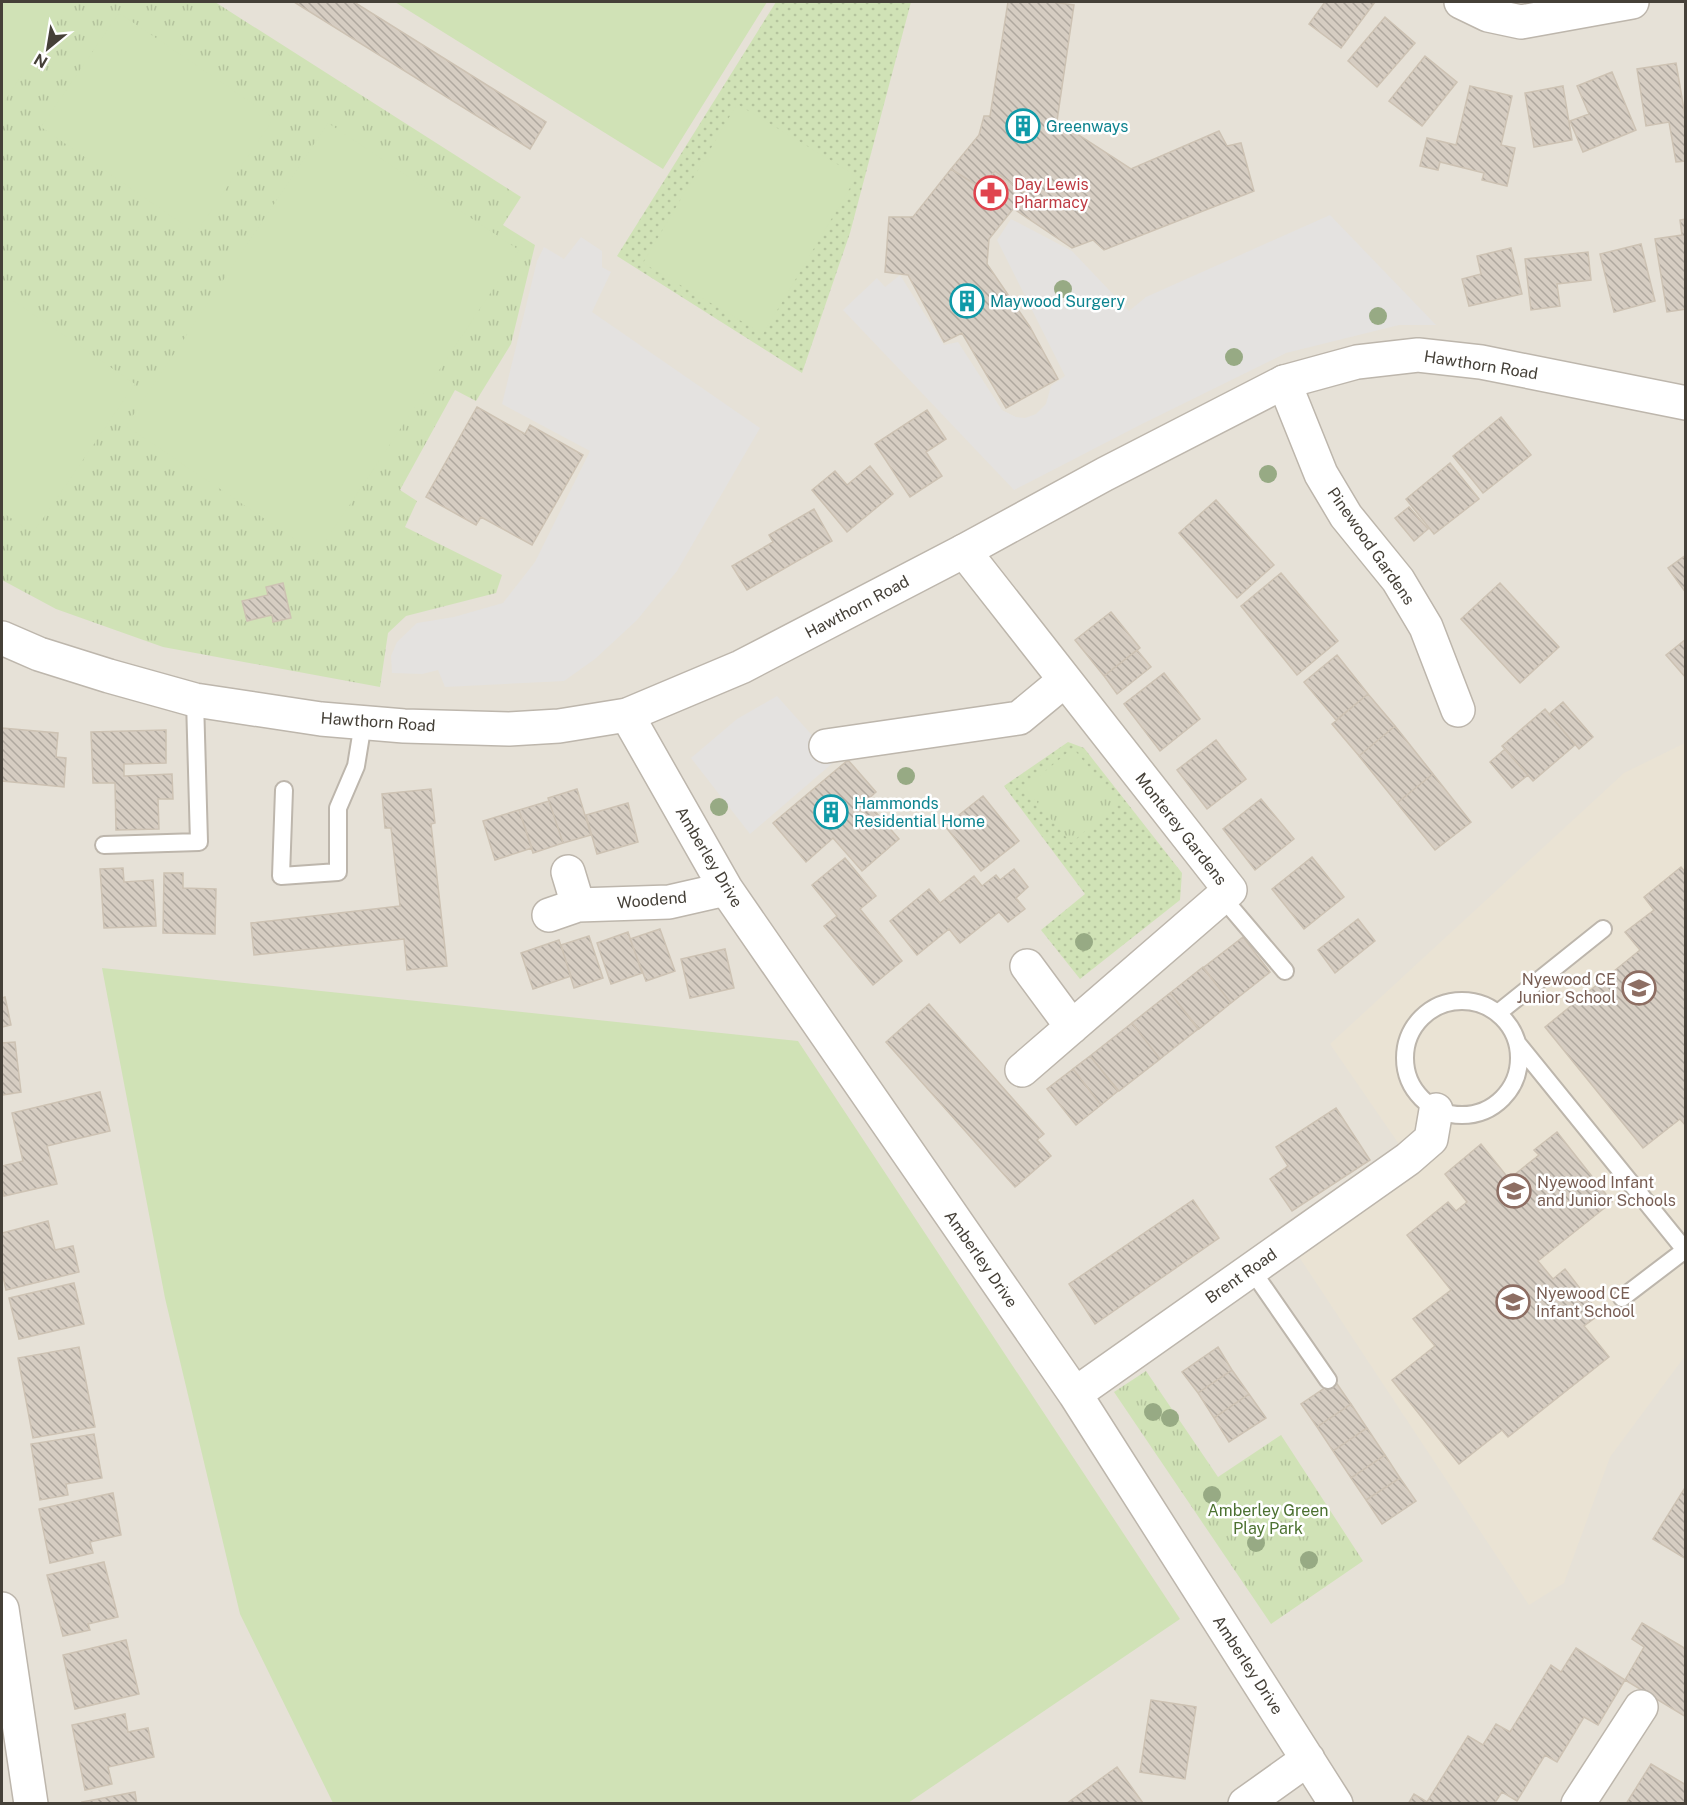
<svg xmlns="http://www.w3.org/2000/svg" width="1687" height="1805" font-family="'Public Sans',sans-serif">
	<defs>
		<pattern id="grass-dots" width="8" height="8" patternUnits="userSpaceOnUse" patternTransform="scale(1.5)"><rect width="8" height="8" fill="#d0e2b6"/><path d="M2 2h.1M6 6h.1" fill="none" stroke="#b4c39d" stroke-width="1.8" stroke-linecap="round"/></pattern>
		<pattern id="park-tufts" width="24" height="20" patternUnits="userSpaceOnUse" patternTransform="scale(1.5)"><rect width="24" height="20" fill="#d0e2b6"/><path d="M3 7l-1-3M5 7V3M7 7l1-3M15 17l-1-3M17 17v-4M19 17l1-3" fill="none" stroke="#b4c39d"/></pattern>
		<pattern id="building-back-hatch" width="6" height="6" patternUnits="userSpaceOnUse" patternTransform="scale(1.5)"><rect width="6" height="6" fill="#d6cdc2"/><path d="M-1 5l2 2M0 0l6 6M5-1l2 2" fill="none" stroke="#afa89f"/></pattern>
	</defs>
	<rect width="100%" height="100%" fill="#f3efe9"/>
	<path fill="#e6e1d7" d="M2,2h1683v1801h-1683z"/>
	<path fill="#eae3d4" d="M1685,743v613l-75,101 -46,126 -35,22 -247,-374 121,-81 -73,-106 294,-271z"/>
	<path fill="url(#grass-dots)" d="M776,2h135l-61,231 -48,140 -185,-117z
		M1068,742l16,6 98,125 -2,27 -100,79 -39,-49 44,-36 -81,-108z"/>
	<path fill="url(#park-tufts)" d="M2,2h213l306,195 -18,28 32,20 -24,99 -35,57 -21,-11 -55,100 17,11 -12,26 97,48 -6,18 -90,23 -18,17 -8,54 -217,-40 -107,-38 -54,-29z
		M1073,748l45,55 -47,40 -46,-55z
		M1146,1371l72,106 63,-42 82,126 -92,63 -157,-232z"/>
	<path fill="#d0e2b6" d="M2,2h68l-68,103z
		M395,2h372l-104,167z
		M119,13l155,105 -78,115 -155,-106z
		M737,104l120,72 -94,158 -120,-71z
		M328,123l191,127 -202,304 -191,-128z
		M2,293l133,91 -102,149 -31,-21z
		M102,968l696,73 382,578 -272,184h-575l-93,-189 -75,-316z"/>
	<path fill="#e4e2e0" d="M1330,215l106,110h-37l-113,28 -144,71 -128,66 -171,-180 34,-32 8,9 15,-12 44,70 14,-3 44,68 14,7 9,1 11,-4 10,-10 5,-18 14,-10 -68,-136 14,-21 61,32 57,60 17,-14z
		M581,237l21,14v16l9,5 -19,40 168,116 -83,143 -40,49 -42,39 -31,22 -119,6 -7,-17 -16,4 -30,-1 -1,-17 6,-14 20,-19 37,-6 49,-14 32,-41 55,-111 -88,-47 35,-143 7,-14 20,12z
		M777,696l58,65 -85,73 -59,-76 46,-39z"/>
	<path fill="url(#building-back-hatch)" stroke="#cdc2b3" stroke-width="1.5" d="M294,2h60l192,120 -16,27z
		M1008,2h44l22,3 -17,116 74,48 88,-38 8,15 14,-3 13,48 -150,59 -11,-10 -21,8 -58,-39 11,-15 -30,-23 -14,17 -30,-19 28,-34 5,-19h6z
		M1325,2h50l-34,46 -32,-24z
		M1385,17l30,26 -38,44 -29,-26z
		M1425,56l32,26 -35,44 -33,-25z
		M1676,63l10,58v40l-10,1 -7,-40 -23,4 -9,-57z
		M1612,72l24,58 -53,22 -13,-31 19,-7 -12,-28z
		M1470,86l42,10 -11,49 14,3 -8,38 -25,-6 2,-7 -44,-11 -2,8 -18,-4 7,-28 29,7z
		M1563,86l9,54 -38,7 -9,-54z
		M951,169l30,19 14,-17 30,23 -36,45 -2,25 43,63 28,52 -52,29 -44,-75 -18,9 -36,-67 -23,-3 4,-55h24z
		M1686,219v90l-19,3 -12,-73 27,-4 -2,-15z
		M1641,244l14,57 -41,11 -14,-58z
		M1511,248l11,46 -53,12 -7,-27 19,-5 -4,-18z
		M1588,252l3,28 -34,4 3,22 -29,4 -6,-51z
		M477,407l48,27 5,-9 53,30 -51,90 -51,-28 -5,8 -50,-28z
		M927,410l19,29 -20,13 16,24 -32,21 -35,-53z
		M1501,417l30,38 -48,38 -30,-37z
		M1450,463l29,36 -45,35 -28,-35z
		M870,466l23,28 -46,38 -35,-42 23,-19 12,14z
		M1216,500l58,65 -37,33 -58,-65z
		M1409,507l19,22 -14,12 -19,-23z
		M814,509l18,32 -85,49 -15,-24 41,-24 -4,-7z
		M1686,555v38l-18,-25z
		M1281,573l57,68 -41,34 -56,-69z
		M283,583l8,35 -18,4 -1,-7 -25,6 -5,-20 26,-6 -2,-8z
		M1500,583l59,64 -39,36 -59,-64z
		M1111,612l29,36 -36,28 -29,-36z
		M1686,639v39l-20,-23z
		M1137,650l14,17 -34,27 -13,-18z
		M1337,655l31,39 -32,26 -32,-38z
		M1164,673l36,46 -40,32 -36,-47z
		M1368,694l27,32 -36,30 -27,-32z
		M1563,702l30,35 -14,12 -30,-35z
		M1545,709l30,36 -42,36 -31,-35z
		M1395,726l38,48 -36,29 -38,-47z
		M2,728l56,5 -2,24 10,1 -2,29 -62,-6z
		M166,730v33l-42,1v12l48,-2 1,25h-15l1,30 -43,1 -1,-47h-22l-2,-51z
		M1216,740l30,39 -39,30 -30,-39z
		M1505,749l23,26 -16,13 -22,-26z
		M848,760l28,32 -10,9 33,38 -37,32 -29,-33 -27,24 -33,-39z
		M1433,774l38,48 -36,28 -38,-47z
		M431,789l4,34 -4,1 16,142 -40,4 -3,-31 -150,16 -3,-32 149,-17 -9,-78h-6l-3,-34z
		M577,789l14,46 -28,8 -15,-45z
		M983,796l36,45 -38,30 -36,-45z
		M1261,799l33,40 -39,31 -32,-41z
		M549,801l14,42 -30,10 -14,-43z
		M628,803l10,39 -41,12 -11,-39z
		M519,810l13,38 -37,12 -12,-39z
		M1312,857l32,40 -40,32 -32,-40z
		M845,858l31,38 -16,13 42,52 -29,24 -49,-59 13,-10 -25,-31z
		M1681,867l5,6v253l-6,-7 -37,29 -98,-121 95,-77 -15,-18 29,-22 -10,-13z
		M123,868l1,14 29,-2 3,46 -52,2 -4,-59z
		M1014,869l14,18 -12,11 9,11 -17,13 -9,-10 -39,31 -11,-14 -32,26 -27,-34 39,-32 11,14 34,-27 8,10 14,-11 4,5z
		M164,873h19v15l33,1 -1,45 -52,-1z
		M1358,919l17,22 -40,32 -17,-23z
		M660,929l15,42 -29,10 -16,-42z
		M628,932l14,41 -31,11 -14,-41z
		M589,936l14,42 -29,10 -13,-43z
		M1243,937l27,35 -39,31 -28,-35z
		M559,940l12,36 -38,13 -12,-36z
		M725,949l9,39 -44,10 -9,-39z
		M1203,967l28,36 -32,26 -29,-36z
		M1170,993l28,36 -38,30 -28,-36z
		M5,997l6,28 -9,2v-29z
		M929,1004l115,130 -7,6 14,16 -36,31 -129,-145z
		M1132,1023l28,36 -41,32 -29,-35z
		M15,1042l6,50 -19,3v-52z
		M1090,1056l28,35 -17,14 -28,-36z
		M1073,1069l28,36 -25,20 -29,-36z
		M100,1092l10,39 -63,15 10,38 -53,12 -2,-11v-19l21,-5 -11,-48z
		M1336,1108l34,52 -78,51 -22,-32 18,-13 -12,-19z
		M1557,1132l55,70 -74,59 15,18 12,-10 35,45 -16,12 25,31 -101,80 -6,-7 -43,34 -67,-84 43,-34 -22,-27 38,-29 -44,-55 41,-33 8,9 11,-9 -22,-28 36,-30 28,35 30,-24 -5,-5z
		M1193,1200l26,38 -124,86 -26,-40z
		M48,1221l7,29 18,-4 6,26 -73,18 -4,-18v-39z
		M74,1283l10,41 -65,15 -10,-41z
		M79,1347l16,80 -62,11 -15,-80z
		M1218,1347l14,23 -34,23 -16,-21z
		M1232,1370l17,24 -35,24 -16,-25z
		M1335,1381l16,23 -34,23 -16,-23z
		M1249,1394l17,24 -37,24 -15,-24z
		M1351,1404l16,24 -34,23 -16,-24z
		M1367,1428l18,27 -34,23 -18,-27z
		M94,1434l8,44 -36,6 2,11 -28,5 -9,-56z
		M1385,1455l15,23 -34,22 -15,-22z
		M1400,1478l16,23 -34,23 -16,-24z
		M1686,1486v73l-33,-20z
		M113,1493l8,42 -31,7 3,11 -43,10 -11,-54z
		M104,1562l14,55 -30,7 2,6 -27,6 -16,-61z
		M1642,1623l44,26v68l-61,-37 19,-33 -12,-8z
		M126,1640l13,54 -64,15 -12,-54z
		M1576,1648l49,32 -27,45 -14,-8 -27,45 -12,-7 -28,46 -15,-9 -8,12h-86l6,-10 13,8 41,-66 15,9 13,-21 14,8 41,-67 10,7z
		M1151,1700l45,7 -11,72 -45,-7z
		M125,1714l3,18 20,-4 6,29 -46,10 4,17 -27,6 -13,-65z
		M1651,1764l35,21v19h-60z
		M1117,1767l26,36 -77,1z
		M135,1792l2,12h-54l-1,-2z"/>
	<g fill="none" stroke-linecap="round" stroke-linejoin="round">
		<defs>
			<path id="service" d="M284,790l-3,86 57,-4v-64l18,-42 7,-43
				M104,845l95,-3 -4,-142
				M1222,897l63,74
				M1405 1058a57 57 0 1 1 114 0a57 57 0 1 1-114 0Z
				M1498,1013l105,-84
				M1518,1044l167,206 -63,48
				M1251,1269l77,111"/>
			<path id="minor" d="M1461,2l27,13 33,7 111,-20
				M1284,382l37,92 25,42 52,64 28,47 32,83
				M964,551l266,339 -208,180
				M627,715l99,174 349,505 261,410
				M826,746l193,-28 46,-38
				M568,872l10,33
				M549,915l29,-10 91,-3 57,-13
				M1027,966l45,61
				M1075,1394l333,-235 23,-20 5,-29
				M2,1609l29,195
				M1245,1804l63,-45
				M1578,1804l63,-97"/>
			<path id="tertiary" d="M2,638l37,16 70,22 86,24 126,19 83,7 105,3 50,-3 68,-11 114,-48 223,-116 141,-77 179,-92 73,-20 61,-7 63,7 205,41"/>
		</defs>
		<use href="#service" stroke="#bdb6ac" stroke-width="20"/>
		<use href="#minor" stroke="#bdb6ac" stroke-width="36"/>
		<use href="#tertiary" stroke="#bdb6ac" stroke-width="36"/>
		<use href="#service" stroke="#fff" stroke-width="16"/>
		<use href="#minor" stroke="#fff" stroke-width="33"/>
		<use href="#tertiary" stroke="#fff" stroke-width="33"/>
	</g>
	<g fill="#97aa84">
		<circle cx="1063" cy="289" r="9"/>
		<circle cx="1378" cy="316" r="9"/>
		<circle cx="1234" cy="357" r="9"/>
		<circle cx="1268" cy="474" r="9"/>
		<circle cx="906" cy="776" r="9"/>
		<circle cx="719" cy="807" r="9"/>
		<circle cx="1084" cy="942" r="9"/>
		<circle cx="1153" cy="1412" r="9"/>
		<circle cx="1170" cy="1418" r="9"/>
		<circle cx="1212" cy="1495" r="9"/>
		<circle cx="1256" cy="1543" r="9"/>
		<circle cx="1309" cy="1560" r="9"/>
	</g>
	<defs>
		<symbol id="building-ring" viewBox="-11 -11 22 22"><circle r="9.5" fill="#fff" stroke="#0f9aa8" stroke-width="1.5"/><path d="M-4-6H4V6H1V3H-1V6H-4ZM-2.5-4.3h1.7v1.8h-1.7ZM.8-4.3h1.7v1.8H.8ZM-2.5-1h1.7V.8h-1.7ZM.8-1h1.7V.8H.8Z" fill="#0f9aa8"/></symbol>
		<symbol id="pharmacy-ring" viewBox="-11 -11 22 22"><circle r="9.5" fill="#fff" stroke="#e0444e" stroke-width="1.5"/><path d="M-2-6h4v4h4v4h-4v4h-4v-4h-4v-4h4Z" fill="#e0444e"/></symbol>
		<symbol id="school-ring" viewBox="-11 -11 22 22"><circle r="9.5" fill="#fff" stroke="#8d6e63" stroke-width="1.5"/><path d="M0-5L7-2L0 1L-7-2ZM-4 1L0 2.5L4 1V4Q0 6-4 4Z" fill="#8d6e63"/></symbol>
	</defs>
	<g fill-rule="evenodd">
		<use href="#building-ring" x="1004" y="107" width="38" height="38"/>
		<use href="#pharmacy-ring" x="972" y="174" width="38" height="38"/>
		<use href="#building-ring" x="948" y="282" width="38" height="38"/>
		<use href="#building-ring" x="812" y="793" width="38" height="38"/>
		<use href="#school-ring" x="1620" y="969" width="38" height="38"/>
		<use href="#school-ring" x="1495" y="1172" width="38" height="38"/>
		<use href="#school-ring" x="1494" y="1283" width="38" height="38"/>
	</g>
	<g text-anchor="middle" dominant-baseline="central" stroke-width="5" stroke-linejoin="round" paint-order="stroke">
		<g font-size="16" fill="#0d838f" stroke="#fff" text-anchor="start">
			<text x="1046" y="126">Greenways</text>
			<text x="990" y="301">Maywood Surgery</text>
			<text x="854" y="803">Hammonds<tspan x="854" dy="18">Residential Home</tspan></text>
		</g>
		<g font-size="16" fill="#be3a42" stroke="#fff" text-anchor="start">
			<text x="1014" y="184">Day Lewis<tspan x="1014" dy="18">Pharmacy</tspan></text>
		</g>
		<g font-size="16" fill="#454038" stroke="#fff">
			<text transform="translate(1481 365) rotate(9)">Hawthorn Road</text>
			<text transform="translate(1371 546) rotate(55)">Pinewood Gardens</text>
			<text transform="translate(857 607) rotate(-28)">Hawthorn Road</text>
			<text transform="translate(378 722) rotate(4)">Hawthorn Road</text>
			<text transform="translate(1181 829) rotate(52)">Monterey Gardens</text>
			<text transform="translate(709 857) rotate(59)">Amberley Drive</text>
			<text transform="translate(652 900) rotate(-5)">Woodend</text>
			<text transform="translate(981 1259) rotate(55)">Amberley Drive</text>
			<text transform="translate(1241 1276) rotate(-35)">Brent Road</text>
			<text transform="translate(1248 1665) rotate(57)">Amberley Drive</text>
		</g>
		<g font-size="16" fill="#785e54" stroke="#fff" text-anchor="start">
			<text x="1616" y="979" text-anchor="end">Nyewood CE<tspan x="1616" dy="18">Junior School</tspan></text>
			<text x="1537" y="1182">Nyewood Infant<tspan x="1537" dy="18">and Junior Schools</tspan></text>
			<text x="1536" y="1293">Nyewood CE<tspan x="1536" dy="18">Infant School</tspan></text>
		</g>
		<g font-size="16" fill="#4c7131" stroke="#fff">
			<text x="1268" y="1510">Amberley Green<tspan x="1268" dy="18">Play Park</tspan></text>
		</g>
	</g>
	<rect width="1687" height="1805" fill="none" stroke="#454038" stroke-width="6"/>
	<g transform="translate(48 48) rotate(210)" stroke="#ffffff" stroke-width="4.5" paint-order="stroke">
	<path d="M0-4.5L10 22L0 15L-10 22Z" fill="#454038"/>
	<text y="-9" font-size="16" font-weight="bold" text-anchor="middle" fill="#454038">N</text>
	</g>
</svg>
